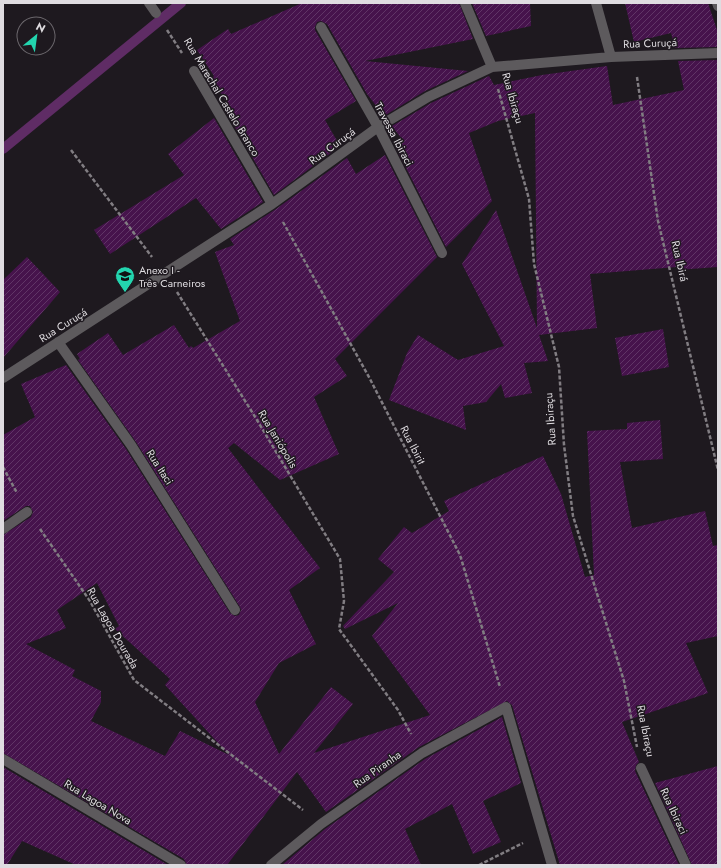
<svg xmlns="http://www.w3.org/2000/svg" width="721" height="868" font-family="Jost,sans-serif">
	<defs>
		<pattern id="building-hatch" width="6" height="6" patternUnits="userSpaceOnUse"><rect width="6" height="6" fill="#46134c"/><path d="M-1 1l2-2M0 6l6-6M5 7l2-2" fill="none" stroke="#603566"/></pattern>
	</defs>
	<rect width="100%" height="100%" fill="#1e191f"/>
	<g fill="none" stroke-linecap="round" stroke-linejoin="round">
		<path stroke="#5f2c65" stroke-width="10" d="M3,149l178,-146"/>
	</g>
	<path fill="url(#building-hatch)" fill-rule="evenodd" d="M302,3h157l14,36 -108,22 103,10 -43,20 -41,25 -17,-22 -40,-70 -6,-3 -4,1 -2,5v3l41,71 -31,19 15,26 -66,49 -49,-85 4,-3 -17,-29 2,-2 -17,-26 31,-21 3,5z
		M472,3h58l1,23 -45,10z
		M625,3h83l10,30v14l-43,1 -4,-15 -37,9z
		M718,60v207l-41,3v-3l-87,7 7,54 -58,7 9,26 -24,2 8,30 -27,5 -4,-14 -15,18 -23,4 3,24 -77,-30 18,-47 11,-18 40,25 46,-14 -42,-82 34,-54 41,118 -2,-215 -37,8 -29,12 23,68 -46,46 -50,-99 8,-6 -12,-16 39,-23 58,-27 5,9 48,-10 65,-9 6,39 71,-15 -6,-29z
		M214,118l49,84 -42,27 -25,-31 -86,56 -16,-24 90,-55 -16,-21z
		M385,155l52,102 -102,102 12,17 -33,21 25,57 -59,26 -46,-37 -6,5 92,120 -31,22 27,54 -37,19 -24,39 24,52 52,-67 22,17 -39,49 116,-38 -58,-79 26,-33 -53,26 -2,-3 51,-54 -16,-13 26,-32 8,6 37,-22 -5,-10 99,-45 18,38 24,83 9,-2 -7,-144 40,-2v-6l33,-3 3,39 -43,3 12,66 73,-17 8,35 5,-1v91l-32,7 22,50 -86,29 17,40 -3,3 -1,6 44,94h-119l-48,-160 -5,-4 -88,46 -93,65 -29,-40 -70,93h-40l-3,-6 -181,-106v-218l28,-18 2,-5 -3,-6h-4l-23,15v-86l32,-18 -14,-33 45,-19 60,84 104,164 5,3 4,-1 2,-5 -1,-3 -104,-165 -58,-82 2,-1 -3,-5 31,-21 15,22 51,-30 15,23 2,-2 2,2 47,-27 -25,-69 19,-7 -4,-6 46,-30 71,-51 9,16zM97,583l22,43 -4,3 55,50 -5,6 64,70 -49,-24 -15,25 -74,-35 10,-19v-11l-29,-15 3,-6 -49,-26 40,-16 -9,-18z
		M27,257l33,35 -57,66v-78z
		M663,329l6,38 -47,9 -7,-38z
		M502,717l19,66 -38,18 18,41 -28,12 -21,-50 -47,25 16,36h-139l43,-36 100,-70z
		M718,766v99h-26l-37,-82z
		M3,767l165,98h-92l-54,-24 -15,24h-4z"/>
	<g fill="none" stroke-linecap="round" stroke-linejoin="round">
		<path stroke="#817d82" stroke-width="2.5" stroke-dasharray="4 2" stroke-linecap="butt" d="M167,30l15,23
			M637,77l21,144 60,249
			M498,89l31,110 5,65 25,103 5,78 9,71 51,165 13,66
			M71,150l81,107
			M283,222l87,157 90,176 40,132
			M177,292l80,128 83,139 4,42 -5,28 59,81 13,24
			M3,467l14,26
			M40,529l50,72 44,79 169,130
			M479,865l44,-22"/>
		<path stroke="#5d5a5d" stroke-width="10" d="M149,3l7,10
			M465,3l27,64
			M596,3l15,54
			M717,3l1,3
			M321,27l57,100 64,126
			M194,71l78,133
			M58,342l73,103 104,165
			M3,378l269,-174 106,-77 50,-30 64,-30 119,-10 107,-4
			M3,529l24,-17
			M3,759l178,106
			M641,768l45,97
			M271,865l50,-41 101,-71 84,-46 46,158"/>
	</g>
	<defs>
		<symbol id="school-pin" viewBox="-11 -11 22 30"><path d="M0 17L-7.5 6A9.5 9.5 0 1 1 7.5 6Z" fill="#23d5af" stroke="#1e191f"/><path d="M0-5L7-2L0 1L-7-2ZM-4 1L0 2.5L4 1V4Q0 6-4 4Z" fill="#111"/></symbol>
	</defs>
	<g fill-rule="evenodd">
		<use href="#school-pin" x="114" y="265" width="22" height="30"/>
	</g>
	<g text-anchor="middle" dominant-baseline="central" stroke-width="3" stroke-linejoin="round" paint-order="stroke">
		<g font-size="11" fill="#dfdce0" stroke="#1e191f">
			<text transform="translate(650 43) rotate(-2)">Rua Curuçá</text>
			<text transform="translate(222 97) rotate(59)">Rua Marechal Castelo Branco</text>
			<text transform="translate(513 98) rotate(74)">Rua Ibiraçu</text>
			<text transform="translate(394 134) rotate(62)">Travessa Ibiraci</text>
			<text transform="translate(332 146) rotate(-36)">Rua Curuçá</text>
			<text transform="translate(680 261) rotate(77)">Rua Ibirá</text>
			<text transform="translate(63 325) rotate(-32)">Rua Curuçá</text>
			<text transform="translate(550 419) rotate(-94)">Rua Ibiraçu</text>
			<text transform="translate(278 439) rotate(59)">Rua Janiópolis</text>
			<text transform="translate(413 445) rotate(63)">Rua Ibirit</text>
			<text transform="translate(160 467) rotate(57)">Rua Itaci</text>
			<text transform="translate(113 628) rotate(60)">Rua Lagoa Dourada</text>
			<text transform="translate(646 731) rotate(79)">Rua Ibiraçu</text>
			<text transform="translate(377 769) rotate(-35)">Rua Piranha</text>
			<text transform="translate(98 802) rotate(31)">Rua Lagoa Nova</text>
			<text transform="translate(674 811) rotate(65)">Rua Ibiraci</text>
		</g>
		<g font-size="11" fill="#dfdce0" stroke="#1e191f" text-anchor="start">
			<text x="139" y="270">Anexo I -<tspan x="139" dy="13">Três Carneiros</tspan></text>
		</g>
	</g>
	<rect width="721" height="868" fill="none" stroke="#dfdce0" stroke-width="8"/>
	<g transform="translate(36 36) rotate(29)"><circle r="19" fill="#1e191f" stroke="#6b676c"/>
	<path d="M0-3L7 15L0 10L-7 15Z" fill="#23d5af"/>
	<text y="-6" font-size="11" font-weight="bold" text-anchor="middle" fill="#dfdce0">N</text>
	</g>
</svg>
